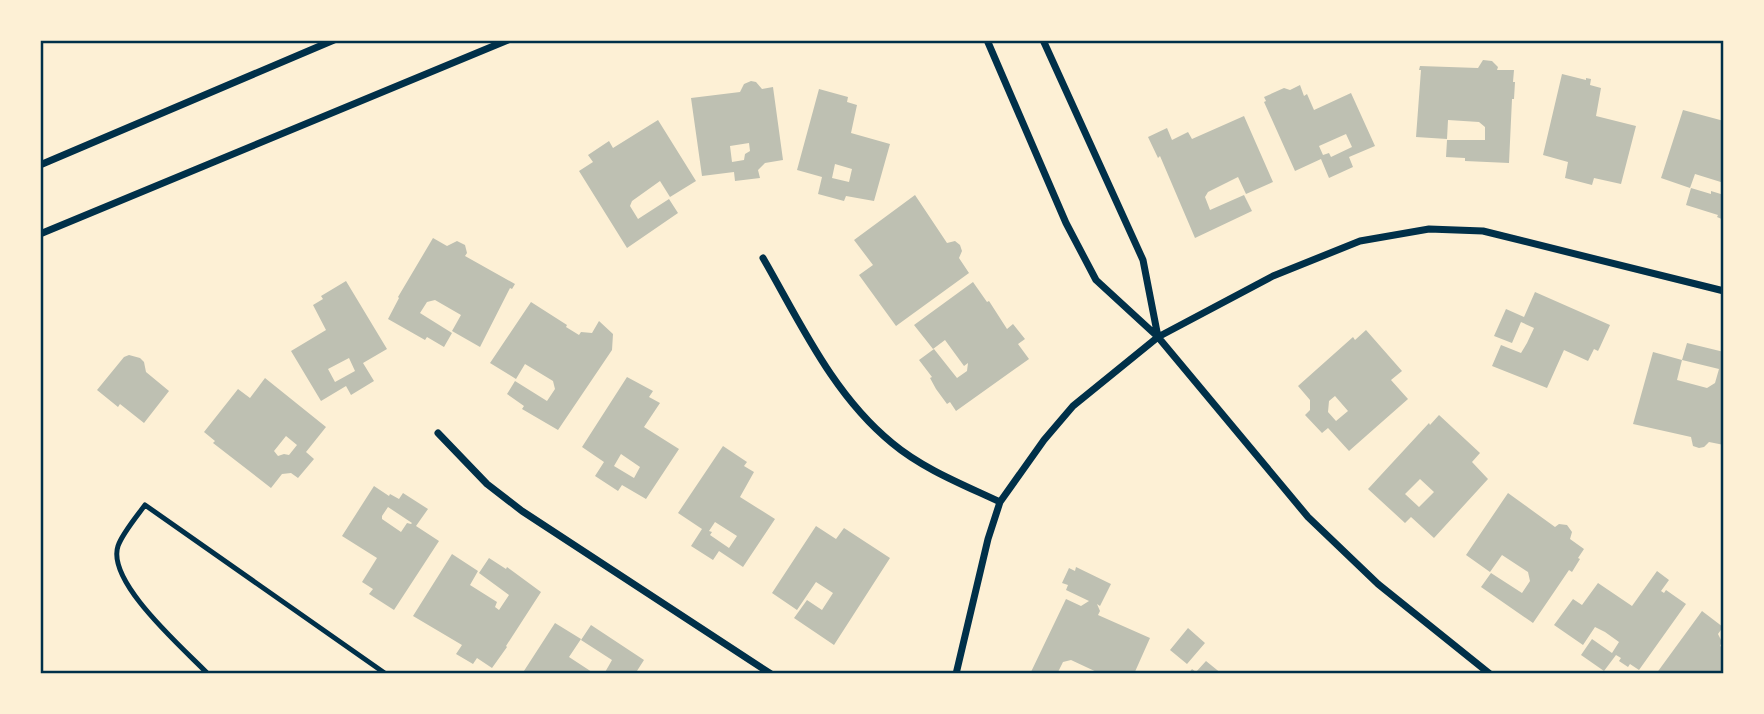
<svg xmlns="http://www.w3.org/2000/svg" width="1764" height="714" font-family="'Golos Text',sans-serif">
	<rect width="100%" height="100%" fill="#fdf0d5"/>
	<path fill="#bec0b2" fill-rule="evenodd" d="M1483,60l9,1 6,6 -1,3h17l-1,12h2l-1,17h-2l-3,64 -44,-2v-3l-19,-1 1,-17h38v-13l-6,-5 -31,-2 -1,19 -31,-2 5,-67h-2l1,-4 58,2z
		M1562,74l24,6v-2l5,1 -1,6 11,3 -5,28 40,10 -15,58 -27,-6 -2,7 -27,-7 3,-16 -25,-7z
		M751,81l5,1 6,7 11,-2 10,73 -18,3 -7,7 2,8 -25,3 -1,-9 -32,4 -11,-78 49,-6 4,-8zM749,143l1,8 -5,3 -1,6 -12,2 -2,-16z
		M1300,85l4,11 3,-2 7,16 37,-17 24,53 -26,11 4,10 -24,11 -8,-19 -26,12 -31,-69 2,-1 -2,-4 20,-9 6,2zM1346,134l6,13 -21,10 -2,-4 -6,2 -4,-9z
		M819,89l29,8 -1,5 10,3 -6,28 39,11 -16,57 -28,-5 -2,5 -26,-7 4,-17 -25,-7zM835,164l17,5 -3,13 -17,-4z
		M1683,110l41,11v62l-29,-9 -5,14 -29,-10z
		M1244,116l29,66 -27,12 -8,-17 -30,15 -3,5 5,13 34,-15 8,16 -57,27 -35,-82 -2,2 -10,-21 19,-9 5,12 16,-8 4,7z
		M658,120l38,61 -26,16 -10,-16 -28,20 -2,5 8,13 31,-20 9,14 -51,35 -48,-77 14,-9 -5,-7 21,-14 4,7z
		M1691,188l20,6v-3l13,4v25l-7,-3 1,-2 -32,-10z
		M915,195l32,48 8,-2 5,4 2,6 -3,7 10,15 -73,53 -37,-51 14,-10 -19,-25z
		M433,238l14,8 10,-5 8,4 2,8 -2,3 50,28 -3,5 -2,-1 -30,59 -28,-16 9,-16 -26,-15 -8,2 -7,11 32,20 -8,14 -17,-10 -2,3 -37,-21 11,-21 -1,-1z
		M346,281l41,68 -24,14 11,18 -23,14 -5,-9 -25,15 -30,-50 35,-21 -13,-25 10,-6 -2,-3zM349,358l6,13 -20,11 -7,-13z
		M973,282l14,20 2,-1 18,28 6,-5 12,15 -7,5 11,15 -73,52 -6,-9 -3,2 -11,-15 -6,-11 2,-1 -13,-17 15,-11 23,29 10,-7 1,-8 -4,3 -19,-26 -12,9 -19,-24z
		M1535,292l75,33 -10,22 -2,4 -4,-2 -6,12 -24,-11 -17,38 -55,-22 9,-21 20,8 6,-10 7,-15 -13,-6 -9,21 -18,-7 12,-27 18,8z
		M531,302l36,23 -1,2 13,8 2,-3 11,1 7,-12 14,13 -1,16 -54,80 -36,-21 2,-3 -17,-12 8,-13 32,20 8,-12 -2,-8 -28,-17 -9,15 -26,-16z
		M1366,330l36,41 -11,9 17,19 -59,52 -21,-23 -6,5 -17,-18 5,-5v-10l-12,-14 55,-49 2,3zM1335,396l13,15 -12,10 -8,-9 1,-11z
		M1687,343l37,9v93l-15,-3 -5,5 -5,1 -6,-2 -2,-9 -58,-13 20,-72 29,8 -5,20 30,8 8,-5 4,-14 -37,-9z
		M129,355l11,3 4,4 2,10 23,19 -25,32 -24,-19 -2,3 -21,-17 27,-33z
		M627,377l26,14 -4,6 11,6 -16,24 35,22 -33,50 -24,-14 -4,6 -23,-15 9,-14 -22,-15zM621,454l19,13 -6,11 -20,-12z
		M265,378l61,49 -20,25 8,7 -16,19 -7,-5 -9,1 -11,14 -58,-45 2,-2 -11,-9 34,-43 12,9zM286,436l11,9 -8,10 -5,-1 -6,2 -4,-5z
		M1439,415l41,38 -8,9 16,17 -54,59 -23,-21 -6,6 -37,-34 61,-66 1,2zM1420,479l14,13 -15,15 -14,-13z
		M723,446l24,16 -3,4 10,6 -14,25 35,22 -32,48 -24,-16 -6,9 -22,-14 11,-17 -24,-16zM715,522l22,14 -8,12 -19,-13 2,-3 -3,-1z
		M374,486l15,10 1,-2 9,5 4,-6 25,16 -12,17 23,15 -45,69 -25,-16 4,-5 -11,-7 15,-24 -35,-22zM388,507l24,16 -1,1 -4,-1 -6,9 -19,-13v-3z
		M1508,493l47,34 4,-3 8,1 5,7 -2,7 14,10 -6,9 2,1 -8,13 -3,-2 -36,53 -52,-36 10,-14 31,20 8,-12 -2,-9 -26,-17 -12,17 -24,-17z
		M816,526l20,13 8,-11 46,30 -56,87 -40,-27 13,-18 15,10 11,-17 -17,-11 -19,28 -25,-17z
		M452,554l26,17 -8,14 27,17 -2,5 4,3 10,-15 -30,-22 10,-15 17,11 1,-2 34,25 -35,54 1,1 -15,21 -15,-10 -4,6 -17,-10 6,-9 -49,-29z
		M1076,567l35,17 -11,22 -3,-2 3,7 -2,4 52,23 -16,36h-33l-30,-14 -8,2 -6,12h-27l36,-75 15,7 8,-5 -23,-11 2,-5 -6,-2 7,-15 6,3z
		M1657,571l12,9 -8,11 3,2 2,-3 20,14 -47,66 -9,-6 -2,3 -9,-6 2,-3 -5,-3 -12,16 -23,-16 11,-16 20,14 7,-11 -14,-10 -10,-5 -12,18 -29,-20 19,-26 9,6 16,-22 34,23z
		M1702,611l21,16 -5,7 4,8 -2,4 4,2v26h-68z
		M555,623l26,16 -12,18 26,17h-73z
		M591,625l53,35 -9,14h-31l8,-14 -31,-20z
		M1188,628l17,15 -18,21 -17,-14z
		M1206,661l16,13h-34l4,-5 4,3z"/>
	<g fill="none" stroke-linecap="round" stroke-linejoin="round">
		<path stroke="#003049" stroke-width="5" d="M208,674c-24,-25 -102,-92 -90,-128 4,-12 19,-30 27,-41l241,169"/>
		<path stroke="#003049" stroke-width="7" d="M987,40l79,183 30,57 62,57 150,180 70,67 112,90
			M1043,40l100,220 15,77
			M40,165l294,-125
			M40,234l468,-194
			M763,258c37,64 70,137 129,185 31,26 72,42 108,59
			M438,433l49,51 35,27 249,163
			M956,674l32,-135 12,-37 44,-62 29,-34 85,-69 115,-61 87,-35 69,-12 54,2 241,60"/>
	</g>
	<rect width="1764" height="714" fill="none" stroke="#fdf0d5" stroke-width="84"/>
	<rect x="42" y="42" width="1680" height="630" fill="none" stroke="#003049" stroke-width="2.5"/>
</svg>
